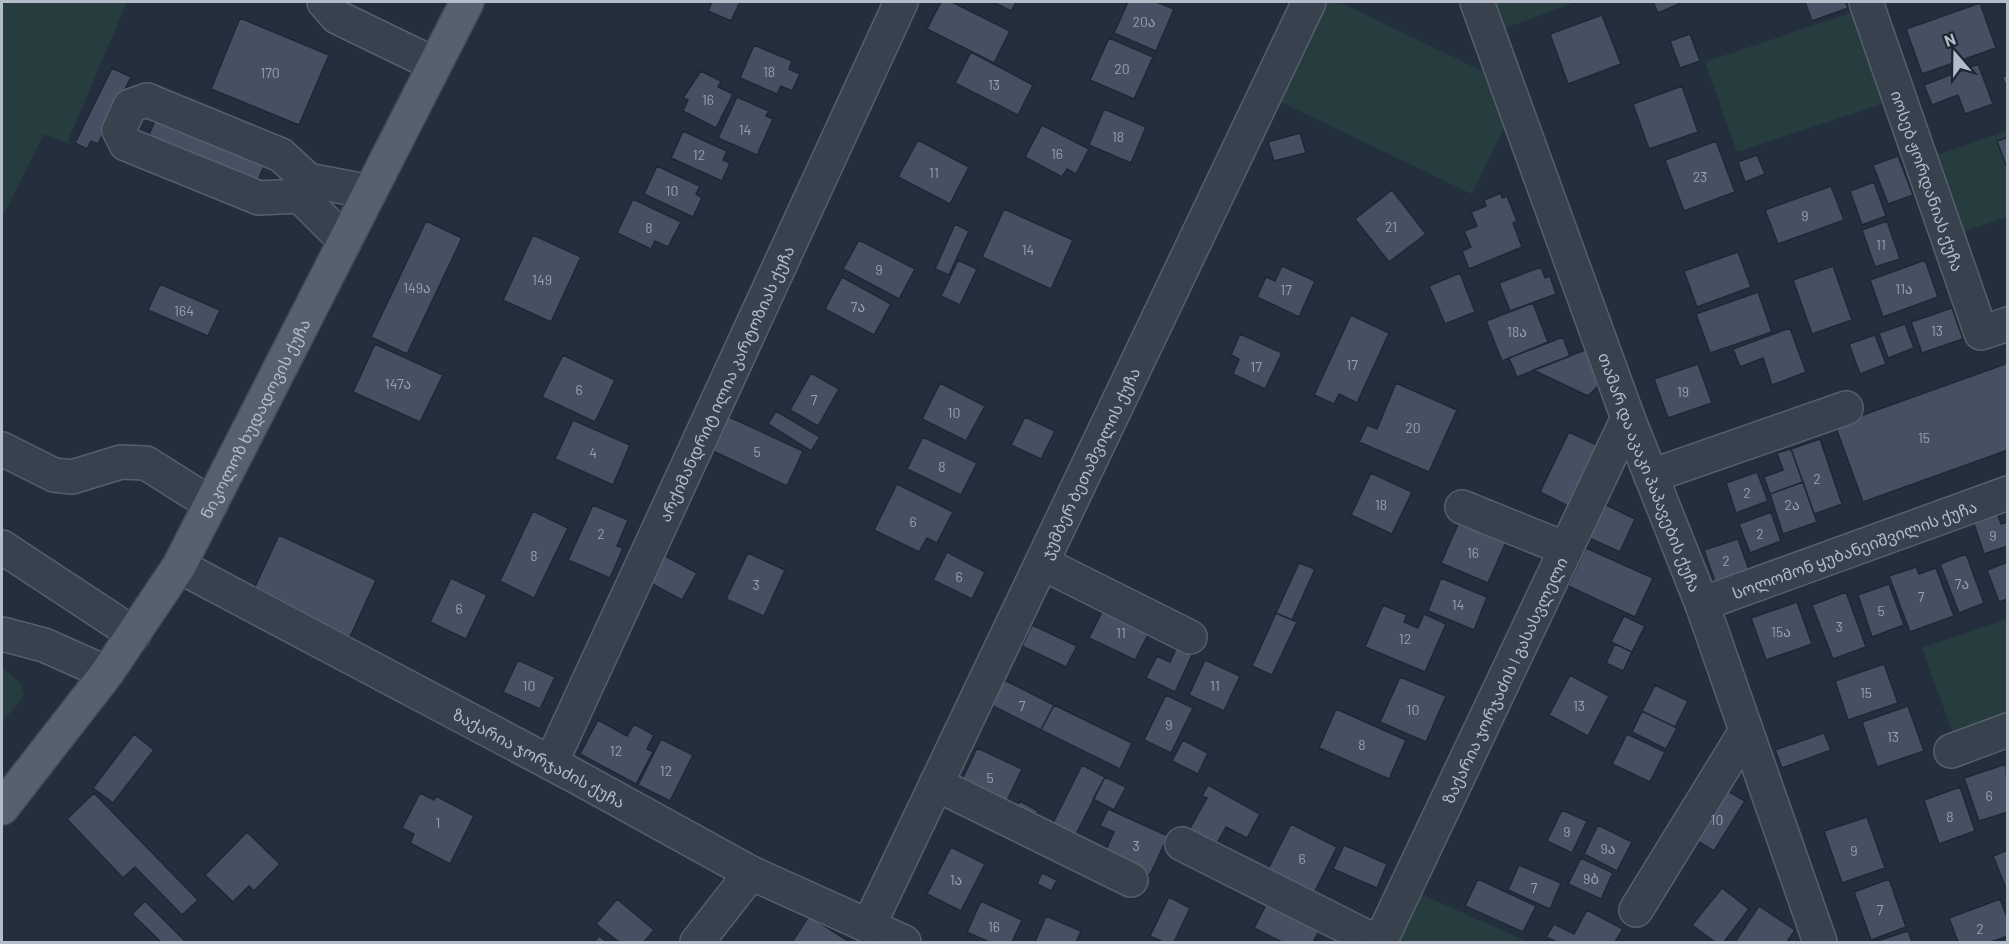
<svg xmlns="http://www.w3.org/2000/svg" width="2009" height="944" font-family="Barlow,'Noto Sans Georgian',sans-serif">
	<rect width="100%" height="100%" fill="#242f3e"/>
	<path fill="#263c3f" d="M2,2h125l-60,141 -23,-9 -42,84z
		M1325,2h14l158,76 12,40 -37,76 -195,-94z
		M1492,2h84l-73,27z
		M1859,10l32,91 -154,51 -32,-90z
		M2007,131v86l-48,16 -25,-77z
		M2007,619v100l-52,20 -33,-91z
		M2,667l19,17 3,11 -22,28z
		M1418,893l110,49h-134z"/>
	<path fill="#455162" stroke="#1f2835" stroke-width="1.5" d="M712,2h28l-9,19 -23,-10z
		M941,2h11l58,29 -16,32 -67,-34z
		M993,2h23l-5,9z
		M1128,2h28l18,7 -18,42 -42,-18z
		M1653,2h25l1,2 -21,9z
		M1805,2h40l3,6 -36,13z
		M1980,3l16,45 -74,26 -16,-45z
		M1602,15l19,49 -53,20 -18,-50z
		M240,18l89,37 -30,70 -88,-36z
		M1690,34l10,27 -20,7 -10,-27z
		M1109,38l44,19 -19,42 -44,-19z
		M754,45l38,16 -3,8 11,5 -8,17 -11,-5 -4,8 -37,-16z
		M971,52l62,33 -15,30 -63,-32z
		M1978,64l15,40 -28,10 -7,-19 -26,10 -8,-20z
		M112,68l19,9 -33,67 -7,-3 -4,8 -12,-6z
		M701,71l20,10 -3,6 15,7 -17,34 -33,-17 5,-11 -5,-2z
		M2008,75v15l-6,-13z
		M1682,86l16,46 -49,17 -16,-45z
		M737,97l32,14 -3,5 7,3 -16,36 -39,-17z
		M1104,109l42,18 -15,36 -42,-18z
		M156,118l109,46 -11,25 -108,-47z
		M1042,125l47,24 -13,25 -9,-5 -5,8 -37,-20z
		M683,131l44,20 -4,9 7,3 -8,18 -51,-23z
		M1300,133l6,20 -32,8 -6,-19z
		M2008,137v34l-11,-30z
		M918,140l51,27 -19,37 -52,-27z
		M1716,141l19,51 -51,19 -19,-51z
		M1757,155l8,19 -20,8 -7,-20z
		M1898,156l15,39 -25,9 -15,-39z
		M657,166l43,20 -4,8 6,4 -9,19 -49,-23z
		M1874,182l12,34 -24,9 -12,-34z
		M1831,186l13,34 -66,24 -13,-34z
		M1392,190l34,44 -37,28 -34,-43z
		M1501,193l1,5 5,-2 10,25 -4,2 9,24 -53,22 -7,-18 9,-4 -7,-16 13,-5 -6,-14 15,-6 -2,-6z
		M633,199l48,23 -13,25 -13,-6 -4,8 -34,-16z
		M1004,209l69,31 -22,49 -69,-32z
		M426,221l36,17 -55,116 -36,-17z
		M1887,221l13,38 -25,8 -13,-37z
		M955,224l14,7 -20,44 -14,-6z
		M533,235l48,22 -30,65 -48,-22z
		M859,240l56,29 -16,30 -56,-30z
		M1738,252l13,35 -54,20 -13,-36z
		M958,260l19,9 -17,36 -19,-9z
		M1925,260l13,37 -55,20 -13,-37z
		M1282,266l33,15 -16,36 -42,-20 9,-20 9,4z
		M1833,266l19,54 -40,14 -19,-54z
		M1541,267l4,11 5,-2 6,18 -46,17 -11,-28z
		M1460,273l15,39 -30,12 -16,-38z
		M842,277l49,27 -17,31 -49,-26z
		M160,284l60,26 -12,26 -60,-26z
		M1758,292l14,40 -62,21 -14,-39z
		M1533,303l15,39 -46,19 -16,-40z
		M1952,308l11,31 -41,14 -11,-31z
		M1351,315l38,18 -32,70 -18,-9 -5,10 -20,-9z
		M1905,324l9,24 -26,10 -9,-25z
		M1790,328l16,44 -34,13 -9,-27 -23,9 -7,-18z
		M1240,334l42,19 -17,36 -32,-15 6,-15 -8,-4z
		M1875,335l11,29 -26,10 -11,-30z
		M1563,337l7,19 -53,21 -8,-19z
		M375,344l68,31 -23,47 -67,-30z
		M1585,350l17,32 -14,14 -55,-26z
		M563,355l52,25 -20,42 -53,-25z
		M2008,363v87l-145,52 -28,-77z
		M1698,364l14,39 -44,15 -14,-39z
		M811,373l28,16 -21,37 -28,-16z
		M940,383l45,23 -19,35 -44,-22z
		M1396,383l61,27 -28,62 -70,-30 8,-17 10,4z
		M776,411l44,26 -9,14 -43,-27z
		M727,416l76,35 -16,35 -76,-36z
		M1025,417l30,14 -14,28 -30,-14z
		M573,420l57,25 -17,40 -58,-26z
		M1569,432l30,14 -29,61 -30,-15z
		M923,437l54,26 -16,32 -54,-26z
		M1820,439l22,65 -28,10 -23,-65z
		M1791,449l12,33 -33,12 -6,-17 19,-7 -6,-17z
		M1757,472l11,29 -32,12 -10,-30z
		M1371,473l41,19 -20,42 -41,-19z
		M1803,482l14,40 -34,12 -13,-40z
		M897,484l56,28 -16,31 -10,-5 -8,14 -45,-22z
		M1602,503l33,16 -15,33 -33,-15z
		M593,505l35,15 -11,26 6,2 -13,30 -42,-18z
		M533,511l35,17 -34,70 -34,-17z
		M1771,512l10,29 -31,12 -11,-29z
		M1997,512l4,12 7,-2v24l-24,8 -11,-33z
		M1459,522l47,20 -18,41 -47,-20z
		M279,535l97,45 -26,57 -98,-44z
		M1738,539l11,31 -34,12 -11,-32z
		M1586,548l67,30 -18,39 -67,-31z
		M658,552l39,21 -15,27 -39,-21z
		M947,552l38,20 -13,27 -39,-19z
		M748,553l37,17 -21,46 -38,-17z
		M1966,554l18,49 -25,10 -19,-49z
		M2008,562v37l-9,3 -12,-32z
		M1299,563l16,6 -23,51 -16,-7z
		M1916,567l3,7 17,-6 18,48 -44,16 -21,-56z
		M451,578l36,17 -21,44 -36,-17z
		M1441,578l46,19 -13,33 -46,-19z
		M1889,584l15,41 -32,12 -14,-42z
		M1846,592l20,55 -33,12 -21,-54z
		M1797,602l15,42 -46,16 -15,-42z
		M1106,604l46,23 -17,33 -46,-22z
		M1383,605l24,10 -3,7 14,6 6,-14 22,10 -21,48 -60,-25z
		M1276,613l21,9 -25,53 -20,-9z
		M1624,616l21,10 -13,26 -21,-10z
		M1032,625l45,21 -11,21 -44,-21z
		M1615,644l17,8 -9,19 -17,-8z
		M1177,646l16,7 -18,39 -29,-14 11,-22 13,6z
		M518,660l37,17 -15,32 -37,-17z
		M1205,660l35,16 -16,35 -35,-16z
		M1884,664l14,39 -50,17 -13,-39z
		M1570,675l39,21 -21,40 -39,-21z
		M1400,677l46,19 -20,46 -46,-20z
		M1004,680l50,25 -13,25 -50,-25z
		M1655,685l33,16 -13,26 -33,-16z
		M1166,695l27,13 -22,45 -27,-13z
		M1054,705l78,38 -12,26 -79,-39z
		M1908,706l16,45 -47,16 -15,-45z
		M1336,709l70,31 -17,39 -70,-31z
		M1642,711l35,17 -11,21 -34,-17z
		M598,720l29,16 7,-12 20,11 -7,14 6,3 -17,32 -56,-30z
		M1824,733l7,17 -49,18 -7,-18z
		M134,734l20,16 -41,53 -20,-15z
		M1627,734l38,18 -15,30 -38,-18z
		M661,739l32,16 -23,46 -32,-16z
		M1183,740l25,13 -10,21 -26,-13z
		M977,748l45,21 -18,38 -45,-21z
		M2006,764l2,48 -29,9 -15,-43z
		M1082,765l23,12 -32,63 -23,-11z
		M1105,777l21,10 -12,23 -21,-11z
		M1208,785l52,29 -13,24 -21,-11 -11,20 -27,-15 19,-34 -5,-2z
		M1719,786l26,15 -31,50 -25,-15z
		M1960,787l15,44 -36,13 -15,-44z
		M94,793l104,107 -16,15 -47,-48 -12,11 -56,-59z
		M420,793l14,7 2,-4 38,20 -24,48 -40,-21 4,-9 -12,-6z
		M1020,801l18,10 -5,9 -18,-10z
		M1108,809l60,27 -18,39 -46,-21 10,-22 -14,-6z
		M1562,810l25,11 -15,32 -25,-12z
		M1867,817l18,51 -43,15 -18,-52z
		M1291,824l46,23 -23,46 -46,-24z
		M1598,825l34,17 -15,29 -33,-17z
		M247,832l33,32 -26,27 -5,-5 -16,16 -28,-27z
		M1344,845l43,19 -10,24 -44,-19z
		M951,847l34,17 -24,47 -34,-17z
		M2008,850v43l-15,-37z
		M1581,858l32,15 -12,26 -33,-15z
		M1519,865l42,18 -11,26 -42,-19z
		M1042,873l15,7 -6,11 -14,-7z
		M1478,879l58,27 -13,26 -58,-26z
		M1889,879l17,48 -35,13 -17,-48z
		M1722,888l27,21 -25,33h-9l-23,-17z
		M1169,897l21,11 -16,34h-11l-13,-6z
		M1270,897l53,27 -10,18h-31l-28,-14z
		M617,899l37,31 -10,12h-25l-23,-18z
		M2000,899l8,21v16l-17,6h-33l-9,-24z
		M145,901l41,41h-25l-29,-28z
		M981,901l41,19 -10,22h-23l-22,-10z
		M1759,906l36,24 -8,12h-52z
		M1587,910l36,19 -8,13h-58l-11,-5 8,-13 20,10z
		M809,916l39,25 -1,1h-55z
		M1046,916l35,15 -5,11h-41z
		M1908,931l4,11h-38z
		M599,936l8,6h-13z"/>
	<g fill="none" stroke-linecap="round" stroke-linejoin="round">
		<defs>
			<g id="minor">
				<path d="M324,2l13,15 97,47"/>
				<path id="s1" d="M1477,2l151,416 74,186 118,338"/>
				<path id="s2" d="M1866,2l115,331 27,-9"/>
				<path d="M345,241l-45,-45 -41,2 -133,-54 -7,-14 11,-24 17,-6 134,55 27,25 62,12"/>
				<path d="M2,449l52,26 18,2 49,-15 25,1 65,41"/>
				<path d="M1651,476l195,-68"/>
				<path d="M1462,507l104,42"/>
				<path d="M2,547l132,87"/>
				<path d="M1042,563l148,74"/>
				<path id="s3" d="M179,566l398,211 174,96 153,69"/>
				<path id="s4" d="M1702,604l306,-111"/>
				<path d="M2,634l42,11 63,28"/>
				<path d="M1951,751l57,-21"/>
				<path id="s5" d="M551,763l350,-761"/>
				<path d="M936,784l195,96"/>
				<path d="M1182,844l195,98"/>
				<path d="M1636,910l110,-179"/>
				<path id="s6" d="M869,925l440,-923"/>
				<path d="M697,942l54,-69"/>
				<path id="s7" d="M1380,942l248,-524"/>
			</g>
			<g id="major">
				<path id="s8" d="M2,808l105,-135 72,-107 288,-564"/>
			</g>
		</defs>
		<use href="#minor" stroke="#565f6c" stroke-width="36"/>
		<use href="#major" stroke="#414a57" stroke-width="36"/>
		<use href="#minor" stroke="#38414e" stroke-width="33"/>
		<use href="#major" stroke="#56606e" stroke-width="33"/>
	</g>
	<g text-anchor="middle" dominant-baseline="central" stroke-width="5" stroke-linejoin="round" paint-order="stroke">
		<g font-size="14" fill="#98a1af">
			<text x="1144" y="21">20ა</text>
			<text x="1122" y="68">20</text>
			<text x="769" y="71">18</text>
			<text x="270" y="72">170</text>
			<text x="994" y="84">13</text>
			<text x="708" y="99">16</text>
			<text x="745" y="129">14</text>
			<text x="1118" y="136">18</text>
			<text x="1057" y="153">16</text>
			<text x="699" y="154">12</text>
			<text x="934" y="172">11</text>
			<text x="1700" y="176">23</text>
			<text x="672" y="190">10</text>
			<text x="1805" y="215">9</text>
			<text x="1391" y="226">21</text>
			<text x="649" y="227">8</text>
			<text x="1881" y="244">11</text>
			<text x="1028" y="249">14</text>
			<text x="879" y="269">9</text>
			<text x="542" y="279">149</text>
			<text x="417" y="287">149ა</text>
			<text x="1904" y="288">11ა</text>
			<text x="1286" y="289">17</text>
			<text x="858" y="306">7ა</text>
			<text x="184" y="310">164</text>
			<text x="1937" y="330">13</text>
			<text x="1517" y="331">18ა</text>
			<text x="1352" y="364">17</text>
			<text x="1256" y="366">17</text>
			<text x="398" y="383">147ა</text>
			<text x="579" y="389">6</text>
			<text x="1683" y="391">19</text>
			<text x="814" y="399">7</text>
			<text x="954" y="412">10</text>
			<text x="1413" y="427">20</text>
			<text x="1924" y="437">15</text>
			<text x="757" y="451">5</text>
			<text x="593" y="452">4</text>
			<text x="942" y="466">8</text>
			<text x="1817" y="478">2</text>
			<text x="1747" y="492">2</text>
			<text x="1381" y="504">18</text>
			<text x="1792" y="504">2ა</text>
			<text x="913" y="521">6</text>
			<text x="601" y="533">2</text>
			<text x="1760" y="533">2</text>
			<text x="1993" y="535">9</text>
			<text x="1473" y="552">16</text>
			<text x="534" y="555">8</text>
			<text x="1726" y="560">2</text>
			<text x="959" y="576">6</text>
			<text x="1962" y="583">7ა</text>
			<text x="756" y="584">3</text>
			<text x="1921" y="596">7</text>
			<text x="1458" y="604">14</text>
			<text x="459" y="608">6</text>
			<text x="1881" y="610">5</text>
			<text x="1839" y="626">3</text>
			<text x="1781" y="631">15ა</text>
			<text x="1121" y="632">11</text>
			<text x="1405" y="638">12</text>
			<text x="529" y="685">10</text>
			<text x="1215" y="685">11</text>
			<text x="1866" y="692">15</text>
			<text x="1022" y="705">7</text>
			<text x="1579" y="705">13</text>
			<text x="1413" y="709">10</text>
			<text x="1169" y="724">9</text>
			<text x="1893" y="736">13</text>
			<text x="1362" y="744">8</text>
			<text x="616" y="750">12</text>
			<text x="666" y="770">12</text>
			<text x="990" y="777">5</text>
			<text x="1989" y="795">6</text>
			<text x="1950" y="816">8</text>
			<text x="1717" y="819">10</text>
			<text x="438" y="822">1</text>
			<text x="1567" y="831">9</text>
			<text x="1136" y="845">3</text>
			<text x="1608" y="848">9ა</text>
			<text x="1854" y="850">9</text>
			<text x="1302" y="858">6</text>
			<text x="1591" y="878">9ბ</text>
			<text x="956" y="879">1ა</text>
			<text x="1534" y="887">7</text>
			<text x="1880" y="909">7</text>
			<text x="994" y="926">16</text>
			<text x="1980" y="928">2</text>
		</g>
		<g font-size="16" fill="#b4bcc9" stroke="#1d2633">
			<text stroke="none"><textPath href="#s2" startOffset="189">იოსებ ჟორდანიას ქუჩა</textPath></text>
			<text stroke="none"><textPath href="#s5" startOffset="418">არქიმანდრიტ ილია კარტოზიას ქუჩა</textPath></text>
			<text stroke="none"><textPath href="#s8" startOffset="466">ნიკოლოზ ხუდადოვის ქუჩა</textPath></text>
			<text stroke="none"><textPath href="#s6" startOffset="512">ჯუმბერ ბეთაშვილის ქუჩა</textPath></text>
			<text stroke="none"><textPath href="#s1" startOffset="501">თამარ და აკაკი პაპავების ქუჩა</textPath></text>
			<text stroke="none"><textPath href="#s4" startOffset="162">სოლომონ ყუბანეიშვილის ქუჩა</textPath></text>
			<text stroke="none"><textPath href="#s7" startOffset="290">ზაქარია ჯორჯაძის I გასასვლელი</textPath></text>
			<text stroke="none"><textPath href="#s3" startOffset="408">ზაქარია ჯორჯაძის ქუჩა</textPath></text>
		</g>
	</g>
	<rect width="2009" height="944" fill="none" stroke="#b4bcc9" stroke-width="6"/>
	<g transform="translate(1955 54) rotate(340)" stroke="#1d2633" stroke-width="4.5" paint-order="stroke">
	<path d="M0-4.5L10 22L0 15L-10 22Z" fill="#b4bcc9"/>
	<text y="-9" font-size="16" font-weight="bold" text-anchor="middle" fill="#b4bcc9">N</text>
	</g>
</svg>
